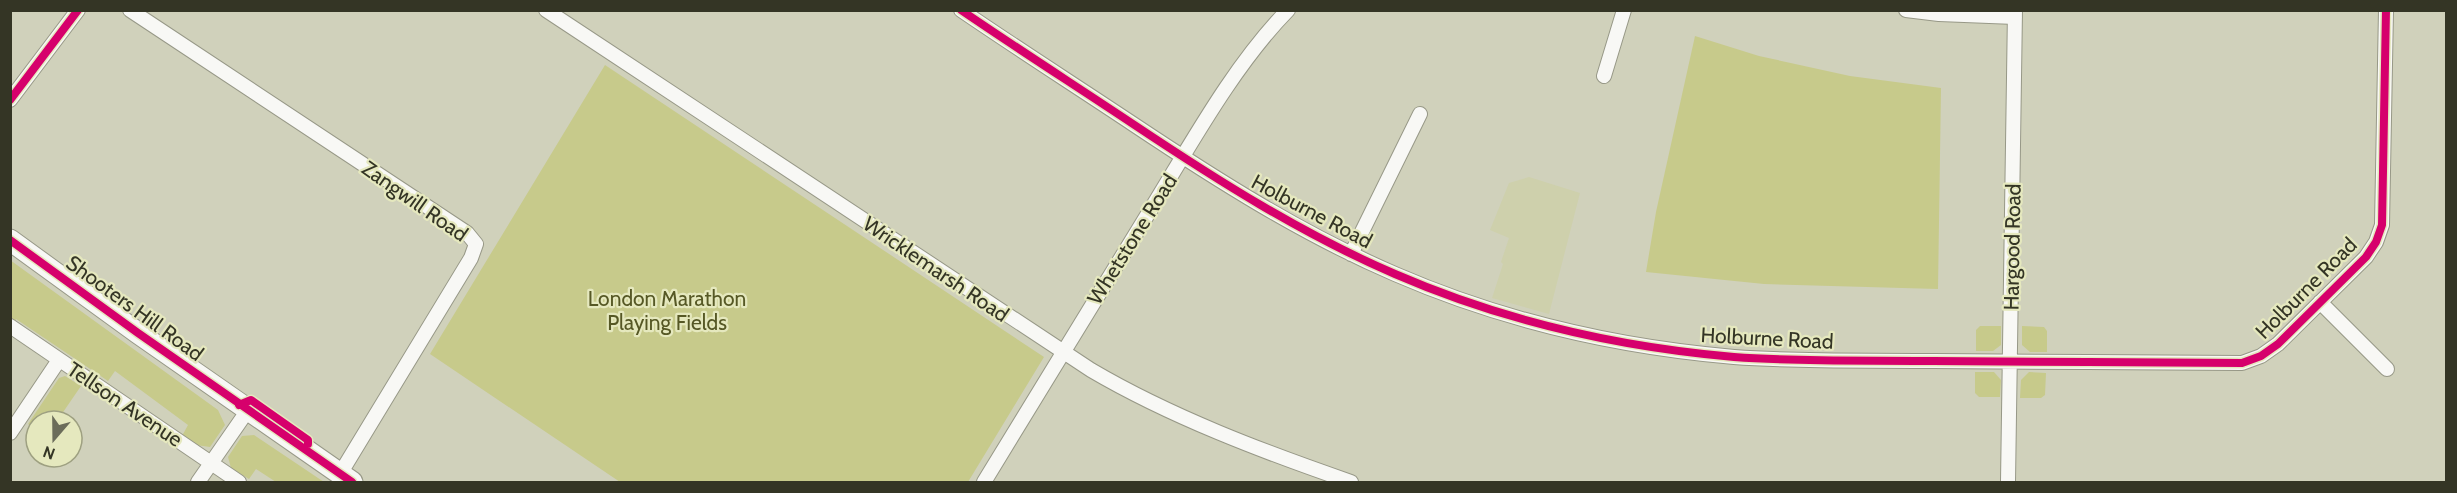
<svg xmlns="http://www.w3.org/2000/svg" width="2457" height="493" font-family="Cabin,sans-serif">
	<rect width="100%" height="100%" fill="#d0d1bb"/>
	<path fill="#ced0ac" d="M1529,177l51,16 -31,121 -57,-16 11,-34 -2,-2 8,-24 -19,-8 19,-47z"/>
	<path fill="#c7ca8b" d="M1695,36l64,20 91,20 91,12 -3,201 -174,-5 -118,-12 10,-60z
		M605,65l439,292 -76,125h-348l-190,-128z
		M10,260l208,150 7,15 -15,22 -14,-2 -14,-9 6,-11 -73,-54 -7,10 -92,-62 -1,3 -4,-4z
		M1980,326h21v19l-8,6h-17v-21z
		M2022,326l22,1 3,4v21h-17l-8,-7z
		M1975,372h19l7,8 -1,17h-21l-4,-4z
		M2029,372l17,1 -1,22 -4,3h-21l1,-18z
		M65,376l16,10 -24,35h-21v9l-8,-6 31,-46z
		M254,435l70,47h-48l-20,-13 -7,10 -18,-11 -3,-11 14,-21z"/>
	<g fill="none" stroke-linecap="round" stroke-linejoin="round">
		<defs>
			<path id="minor" d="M130,10l337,223 9,11 -5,14 -131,216
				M546,10l545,360c80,47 173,82 260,112
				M961,10c57,39 115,76 172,114 84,56 169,110 262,150 106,46 223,73 339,83 66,5 133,3 199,4 103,1 206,1 309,2l19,-7 17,-12 88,-87 10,-15 6,-17 4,-215
				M1906,10l33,4 76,3
				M1604,76l20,-66
				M10,100l68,-90
				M1351,254l69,-140
				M2320,302l67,67
				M10,326l229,156
				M10,433l49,-73
				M198,482l50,-72
				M984,482c55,-91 111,-182 167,-273 40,-65 83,-144 137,-199
				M2008,482l7,-472"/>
			<path id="primary" d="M10,240l128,93 214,149"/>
		</defs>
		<use href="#minor" stroke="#979887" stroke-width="16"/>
		<use href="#primary" stroke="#979887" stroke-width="23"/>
		<use href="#minor" stroke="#f8f8f5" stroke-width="14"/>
		<use href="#primary" stroke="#f8f8f5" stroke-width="21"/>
		<defs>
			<path id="cycleway" d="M961,10c57,39 115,76 172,114 84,56 169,110 262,150 106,46 223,73 339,83 66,5 133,3 199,4 103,1 206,1 309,2l19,-7 17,-12 88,-87 10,-15 6,-17 4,-215
				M10,100l68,-90
				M10,240l128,93 214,149
				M239,405l12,-5 57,40v4"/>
		</defs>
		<use href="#cycleway" stroke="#e5e8be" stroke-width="11"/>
		<use href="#cycleway" stroke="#d6006c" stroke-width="8"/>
	</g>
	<g text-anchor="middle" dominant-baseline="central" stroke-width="4.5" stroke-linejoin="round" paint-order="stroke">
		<g font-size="21" fill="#343525" stroke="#e5e8be">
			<text transform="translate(415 201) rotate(35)">Zangwill Road</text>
			<text transform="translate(1312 211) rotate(28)">Holburne Road</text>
			<text transform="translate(1132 239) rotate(-58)">Whetstone Road</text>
			<text transform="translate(2012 247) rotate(-89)">Hargood Road</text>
			<text transform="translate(936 269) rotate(34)">Wricklemarsh Road</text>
			<text transform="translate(2306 288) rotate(-45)">Holburne Road</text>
			<text transform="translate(135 308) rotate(36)">Shooters Hill Road</text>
			<text transform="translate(1767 338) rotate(3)">Holburne Road</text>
			<text transform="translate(125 404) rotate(34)">Tellson Avenue</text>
		</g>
		<g font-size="21" fill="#565825" stroke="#e5e8be">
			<text x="667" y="298">London Marathon<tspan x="667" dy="24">Playing Fields</tspan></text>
		</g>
	</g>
	<rect width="2457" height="493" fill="none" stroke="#343525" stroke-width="24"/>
	<g transform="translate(54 439) rotate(200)"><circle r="28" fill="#e5e8be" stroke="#9ea081" stroke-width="1.5"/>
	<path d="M0-4.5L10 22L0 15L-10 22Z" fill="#6b6c5a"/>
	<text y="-9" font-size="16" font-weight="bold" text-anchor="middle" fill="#343525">N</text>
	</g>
</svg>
